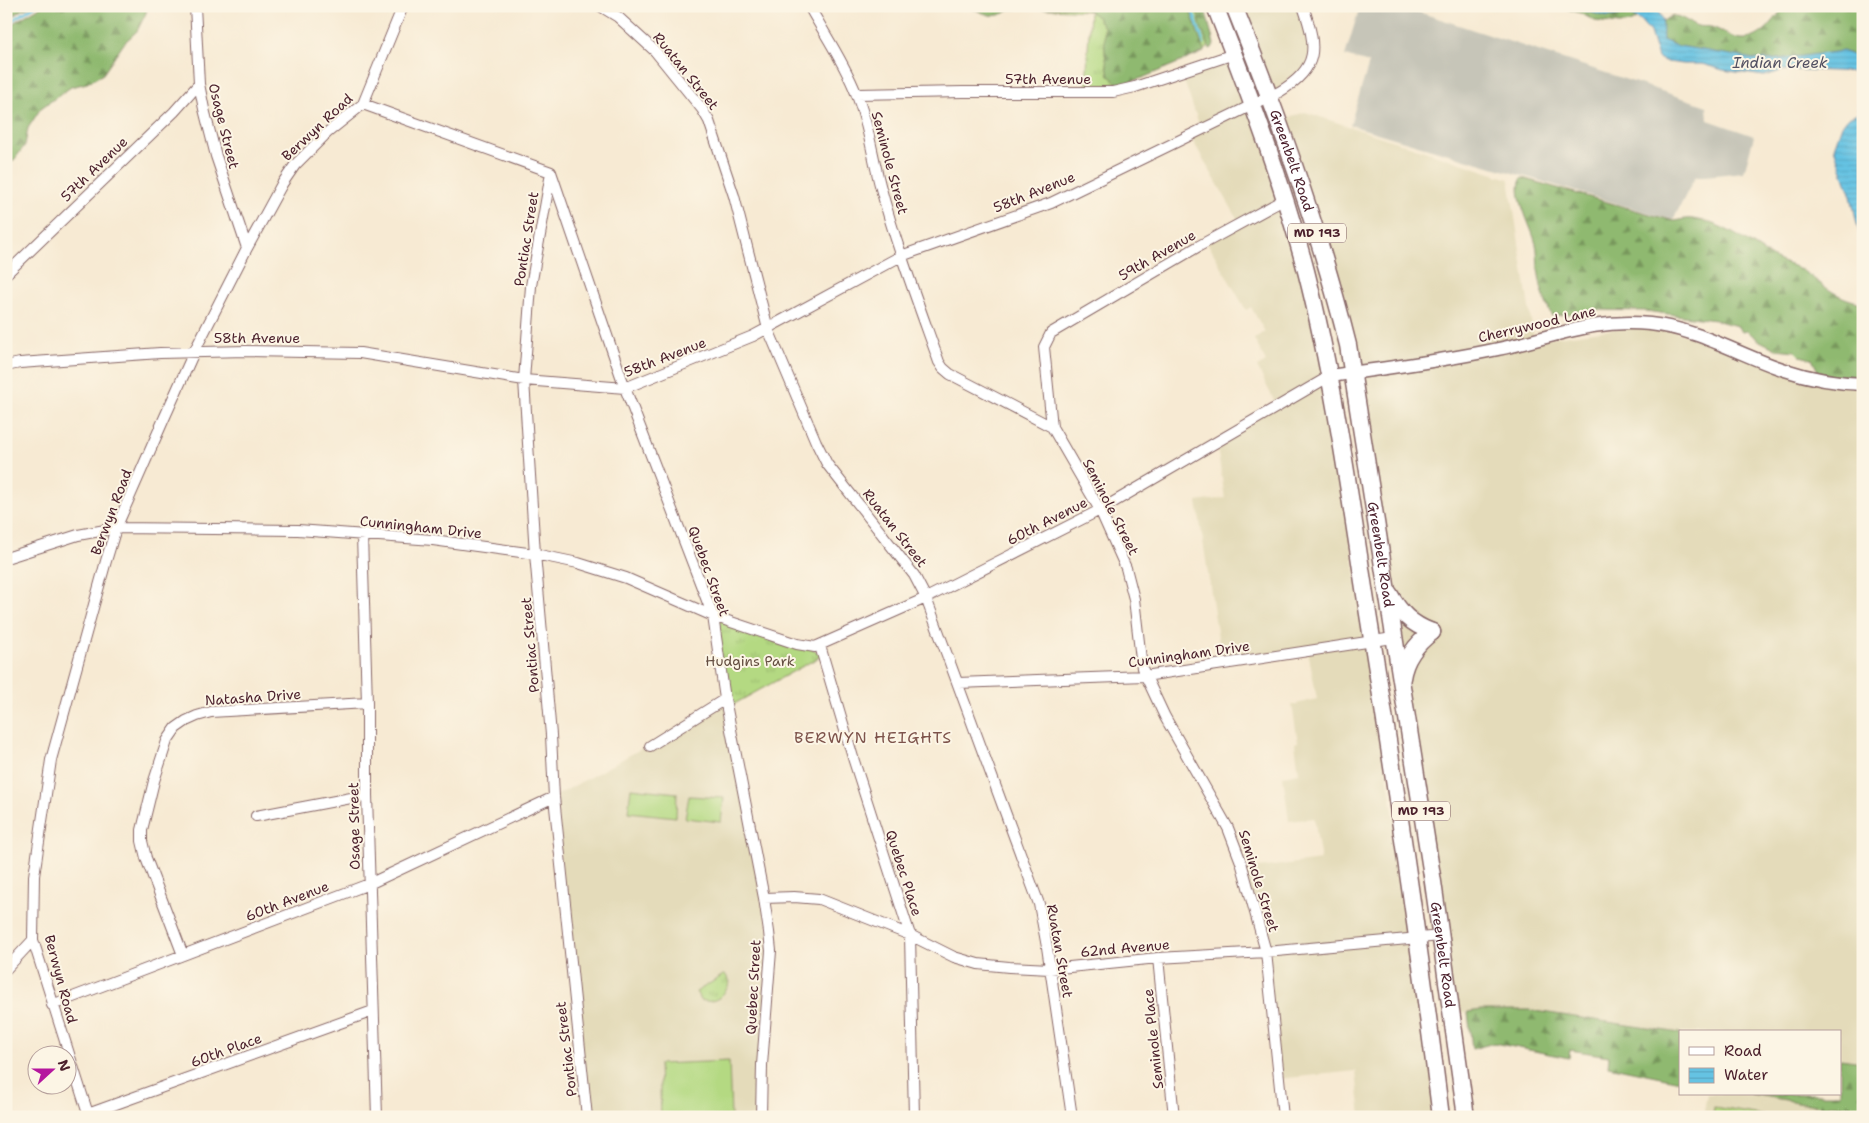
<svg xmlns="http://www.w3.org/2000/svg" width="1869" height="1123" font-family="'Shantell Sans',sans-serif">
	<defs>
		<pattern id="grass-tufts" width="24" height="20" patternUnits="userSpaceOnUse" patternTransform="scale(1.25)"><rect width="24" height="20" fill="#b4d982"/><path d="M3 7l-1-3M5 7V3M7 7l1-3M15 17l-1-3M17 17v-4M19 17l1-3" fill="none" stroke="#9cba70"/></pattern>
		<pattern id="forest-firs" width="22" height="20" patternUnits="userSpaceOnUse" patternTransform="scale(1.25)"><rect width="22" height="20" fill="#8fb970"/><path d="M5 1l3.5 6h-7zM16 11l3.5 6h-7z" fill="#77965c"/></pattern>
		<pattern id="water-rules" width="6" height="5" patternUnits="userSpaceOnUse" patternTransform="scale(1.25)"><rect width="6" height="5" fill="#65c3e3"/><path d="M0 2.5h6" fill="none" stroke="#59a7c3"/></pattern>
	</defs>
	<rect width="100%" height="100%" fill="#fcf5e5"/>
	<filter id="ink" filterUnits="userSpaceOnUse"><feTurbulence type="fractalNoise" baseFrequency=".02" numOctaves="2"/><feDisplacementMap in="SourceGraphic" scale="10" xChannelSelector="R" yChannelSelector="G"/><feConvolveMatrix kernelMatrix="1 2 1 2 8 2 1 2 1" color-interpolation-filters="sRGB"/></filter>
	<filter id="wash" filterUnits="userSpaceOnUse"><feTurbulence type="fractalNoise" baseFrequency=".0096" numOctaves="4" result="noise"/><feDisplacementMap in="SourceGraphic" scale="20" xChannelSelector="R" yChannelSelector="G"/><feGaussianBlur stdDeviation="1.12" result="paint"/><feColorMatrix in="noise" values="0 0 0 0 0 0 0 0 0 0 0 0 0 0 0 0 0 1.4 0 .05"/><feComposite in="paint" operator="in"/></filter>
	<g filter="url(#wash)">
		<rect width="100%" height="100%" fill="#f7ead3"/>
		<path fill="#e4dbba" d="M1234,6h69l8,24 -4,37 -37,29z
			M1234,54l77,236 130,827h-80l-5,-46 -78,8 -12,-127 -23,-82 78,-10 -7,-42 -25,3 -6,-45 16,-3 -4,-30 3,-1 -6,-37 25,-6 -9,-48 -86,13 -25,-162 28,-4 -9,-57 61,-35 -20,-39 9,-5 -12,-23 11,-7 -14,-25 -5,3 -39,-68 33,-19 -50,-87 11,-6 -20,-58z
			M1305,112l204,67 25,161 119,-16 112,39 98,21v678l-23,-3v-27h-160v1l-151,-23h-48l-30,4 -91,-596 -81,-297z
			M725,699l44,233 -8,185h-174l-33,-320 103,-57z
			M1707,1094h44l75,13 5,-3 32,5v8h-160z"/>
		<path fill="#c6c5b8" d="M1360,6h40l307,100 1,14 46,16 -10,36 -49,5 -22,43 -323,-95 19,-62 -24,-7z"/>
		<path fill="url(#grass-tufts)" stroke="#7f7c56" d="M1031,6h170l12,32 -6,11 -30,13 -75,27h-16l4,-78 -59,-3z
			M713,616l98,32 12,7 -96,53z
			M725,974l5,8c-5,13 -15,23 -29,18l-5,-8z"/>
		<path fill="url(#forest-firs)" stroke="#6c6c4e" d="M6,6h25l-11,5 -14,10z
			M42,6h105l-1,7 -9,18 -12,11 -22,32 -16,9 -16,4 -30,21 -13,20 -3,17 -10,14 -9,8v-140z
			M971,6h218l15,46 -62,26 -19,6 -7,-2 -7,-6 -4,-22 -1,-27 -7,-10 -13,-10 -73,2c-16,11 -22,6 -38,0z
			M1196,6h8l1,3 9,35 -2,4 -2,1 -9,-21z
			M1557,6h78l1,13 -6,4 -11,1 -24,-3 -15,-8z
			M1784,6h79v61l-66,-3 -133,-11 -3,-30c14,-13 19,-5 34,2 6,3 13,0 19,3 6,2 12,6 18,9 25,9 40,-13 52,-31z
			M1522,178l152,43c6,-1 14,-3 19,-2 31,4 57,25 82,40 8,4 17,6 25,10 23,15 34,29 63,34v81l-41,-5 -10,-20 -12,-3 -5,-5 -19,-2 -16,-8 -13,-10 -5,1 -5,-6 -22,-6 -70,-9 -47,-1 -46,6c-8,-15 -12,-31 -14,-48 -1,-9 0,-19 -3,-27 -4,-15 -23,-49 -13,-63z
			M1481,1010h48l151,23v48l-72,-15 1,-10 -39,-6 -1,8 -75,-15 -22,6 -4,-37z
			M1840,1059l23,3v47l-32,-5 -5,3 -75,-13h89z"/>
		<path fill="#b4d982" stroke="#7f7c56" d="M631,788l46,5 -1,24 -48,-5z
			M689,796l35,2 -3,24 -36,-4z
			M729,1061l2,56h-70l-2,-53z
			M1714,1107l57,10h-58z"/>
		<path fill="url(#water-rules)" stroke="#587187" d="M1567,6h75c5,3 12,3 16,6 7,5 4,20 5,28l11,5 80,14 15,1 74,-9 20,9v12l-56,-2h-22l-21,6 -41,-6 -21,-6h-18l-17,-2 -9,-4 -8,-26 -9,-11 -13,-7 -20,3z
			M1863,99v152l-12,-55 -17,-48 8,-23 7,-8 10,-5 -1,-9z"/>
		<g fill="none" stroke-linecap="round" stroke-linejoin="round">
			<path stroke="#65c3e3" stroke-width="2.5" d="M1191,6l13,38
				M6,24l29,-18"/>
		</g>
	</g>
	<g filter="url(#ink)">
		<g fill="none" stroke-linecap="round" stroke-linejoin="round">
			<defs>
				<path id="minor" d="M195,6l4,78 5,25 12,47 31,92
					M600,6l18,11 37,34 47,58 7,12 25,75 34,133 48,113 11,22 87,111 12,23 113,306 8,43 25,170
					M809,6c16,29 35,56 47,87 12,29 16,61 24,92 16,60 38,118 59,177l4,6 7,6 102,53 48,83 26,58 8,31 8,69 23,49 63,111 13,34 25,90 17,165
					M857,94l106,-2h150l22,-5 99,-33
					M363,104l188,68
					M551,172l74,216 88,228 12,83 39,199 5,34 2,19 -2,25 -7,89 -1,52
					M551,173l-20,113 -7,94 11,174 16,181 3,62 33,320
					M6,274l168,-162 25,-28
					M6,366l14,-3 140,-10 86,-2 114,2 164,27 101,8 128,-52 148,-80 150,-53 228,-111c41,-24 38,-45 24,-86
					M1052,427l-8,-80 7,-14 148,-87 86,-47
					M362,535l5,168v92l10,322
					M6,558l72,-23 38,-7 182,2 135,10 102,14 43,9 48,15 87,38 84,28 18,3 111,-49 174,-88 230,-134
					M820,646l34,115 56,174 4,182
					M958,683l187,-7 248,-38
					M650,746l75,-47
					M256,816l111,-21
					M764,898l30,-1 25,2 91,36 44,22 24,7 31,3 41,2 108,-11 108,-6 175,-16
					M183,955l-37,-97 -4,-17v-11l12,-49 13,-40 9,-13 10,-7 11,-5 14,-4 156,-9
					M1158,958l16,159
					M6,969l27,-29
					M52,1005l317,-121 185,-87
					M88,1114l285,-103
					M89,1117l-56,-177 1,-64 17,-116 55,-199 10,-33 47,-107 31,-69 53,-104 35,-64 13,-19 33,-33 35,-28 40,-98"/>
				<path id="tertiary" d="M1330,376c56,-8 113,-15 168,-27 55,-11 93,-31 152,-25 49,5 89,31 135,46 24,8 52,13 78,14"/>
				<g id="primary">
					<path d="M1215,6c34,87 67,175 91,265 29,113 44,228 62,343 27,167 52,335 73,503"/>
					<path id="s1" d="M1234,6c45,111 85,223 114,339l85,537 33,235"/>
					<path d="M1389,593c11,20 22,31 43,39"/>
					<path d="M1402,678c3,-20 14,-34 30,-46"/>
				</g>
			</defs>
			<use href="#minor" stroke="#876666" stroke-width="12"/>
			<use href="#tertiary" stroke="#876666" stroke-width="15"/>
			<use href="#primary" stroke="#876666" stroke-width="19"/>
			<use href="#minor" stroke="#fff" stroke-width="10"/>
			<use href="#tertiary" stroke="#fff" stroke-width="12"/>
			<use href="#primary" stroke="#fff" stroke-width="16"/>
		</g>
	</g>
	<g text-anchor="middle" dominant-baseline="central" stroke-width="4" stroke-linejoin="round" paint-order="stroke">
		<g fill="#fcf5e5" stroke="#7f5f63" stroke-width="1">
			<rect x="1288" y="223.5" width="58" height="19" rx="4"/>
			<rect x="1392" y="801.5" width="58" height="19" rx="4"/>
		</g>
		<g font-size="12" font-weight="bold" fill="#4a1f2b">
			<text x="1317" y="233">MD 193</text>
			<text x="1421" y="811">MD 193</text>
		</g>
		<g font-size="14" fill="#4a1f2b" stroke="#fcf5e5">
			<text transform="translate(686 71) rotate(51)">Ruatan Street</text>
			<text x="1048" y="79">57th Avenue</text>
			<text transform="translate(224 126) rotate(76)">Osage Street</text>
			<text transform="translate(317 127) rotate(-43)">Berwyn Road</text>
			<text stroke="none"><textPath href="#s1" startOffset="165">Greenbelt Road</textPath></text>
			<text transform="translate(890 163) rotate(75)">Seminole Street</text>
			<text transform="translate(94 169) rotate(-44)">57th Avenue</text>
			<text transform="translate(1034 192) rotate(-22)">58th Avenue</text>
			<text transform="translate(526 239) rotate(-81)">Pontiac Street</text>
			<text transform="translate(1157 255) rotate(-30)">59th Avenue</text>
			<text transform="translate(1537 324) rotate(-13)">Cherrywood Lane</text>
			<text x="257" y="338">58th Avenue</text>
			<text transform="translate(665 357) rotate(-21)">58th Avenue</text>
			<text transform="translate(1111 507) rotate(63)">Seminole Street</text>
			<text transform="translate(111 512) rotate(-69)">Berwyn Road</text>
			<text transform="translate(1047 521) rotate(-27)">60th Avenue</text>
			<text transform="translate(421 527) rotate(6)">Cunningham Drive</text>
			<text transform="translate(895 528) rotate(52)">Ruatan Street</text>
			<text stroke="none"><textPath href="#s1" startOffset="570">Greenbelt Road</textPath></text>
			<text transform="translate(709 571) rotate(70)">Quebec Street</text>
			<text transform="translate(530 645) rotate(-95)">Pontiac Street</text>
			<text transform="translate(1189 654) rotate(-8)">Cunningham Drive</text>
			<text transform="translate(253 697) rotate(-4)">Natasha Drive</text>
			<text transform="translate(354 826) rotate(-91)">Osage Street</text>
			<text transform="translate(904 873) rotate(72)">Quebec Place</text>
			<text transform="translate(1259 881) rotate(73)">Seminole Street</text>
			<text transform="translate(287 901) rotate(-21)">60th Avenue</text>
			<text transform="translate(1125 948) rotate(-5)">62nd Avenue</text>
			<text transform="translate(1060 951) rotate(80)">Ruatan Street</text>
			<text stroke="none"><textPath href="#s1" startOffset="975">Greenbelt Road</textPath></text>
			<text transform="translate(61 979) rotate(75)">Berwyn Road</text>
			<text transform="translate(753 987) rotate(-87)">Quebec Street</text>
			<text transform="translate(1153 1039) rotate(-96)">Seminole Place</text>
			<text transform="translate(566 1049) rotate(-97)">Pontiac Street</text>
			<text transform="translate(226 1050) rotate(-20)">60th Place</text>
		</g>
		<g font-size="14" fill="#644e41" stroke="#fcf5e5">
			<text x="750" y="661">Hudgins Park</text>
		</g>
		<g font-size="15" font-style="italic" fill="#525062" stroke="#fcf5e5">
			<text x="1780" y="63">Indian Creek</text>
		</g>
		<g font-size="16" letter-spacing="1" fill="#7e544c" stroke="#fcf5e5">
			<text x="873" y="737">BERWYN HEIGHTS</text>
		</g>
	</g>
	<rect width="1869" height="1123" fill="none" stroke="#fcf5e5" stroke-width="25"/>
	<rect x="1679" y="1030" width="162" height="65" fill="#fcf5e5" stroke="#b59f9b"/>
	<rect x="1689" y="1047" width="25" height="8" fill="#ffffff" stroke="#b59f9b"/>
	<text x="1724" y="1056" font-size="15" fill="#4a1f2b">Road</text>
	<rect x="1689" y="1068" width="25" height="15" fill="url(#water-rules)" stroke="#b59f9b"/>
	<text x="1724" y="1080" font-size="15" fill="#4a1f2b">Water</text>
	<g transform="translate(52 1070) rotate(69)"><circle r="24" fill="#fcf5e5" stroke="#b59f9b"/>
	<path d="M0-4L9 19L0 12L-9 19Z" fill="#b5179e"/>
	<text y="-8" font-size="14" font-weight="bold" text-anchor="middle" fill="#4a1f2b">N</text>
	</g>
</svg>
